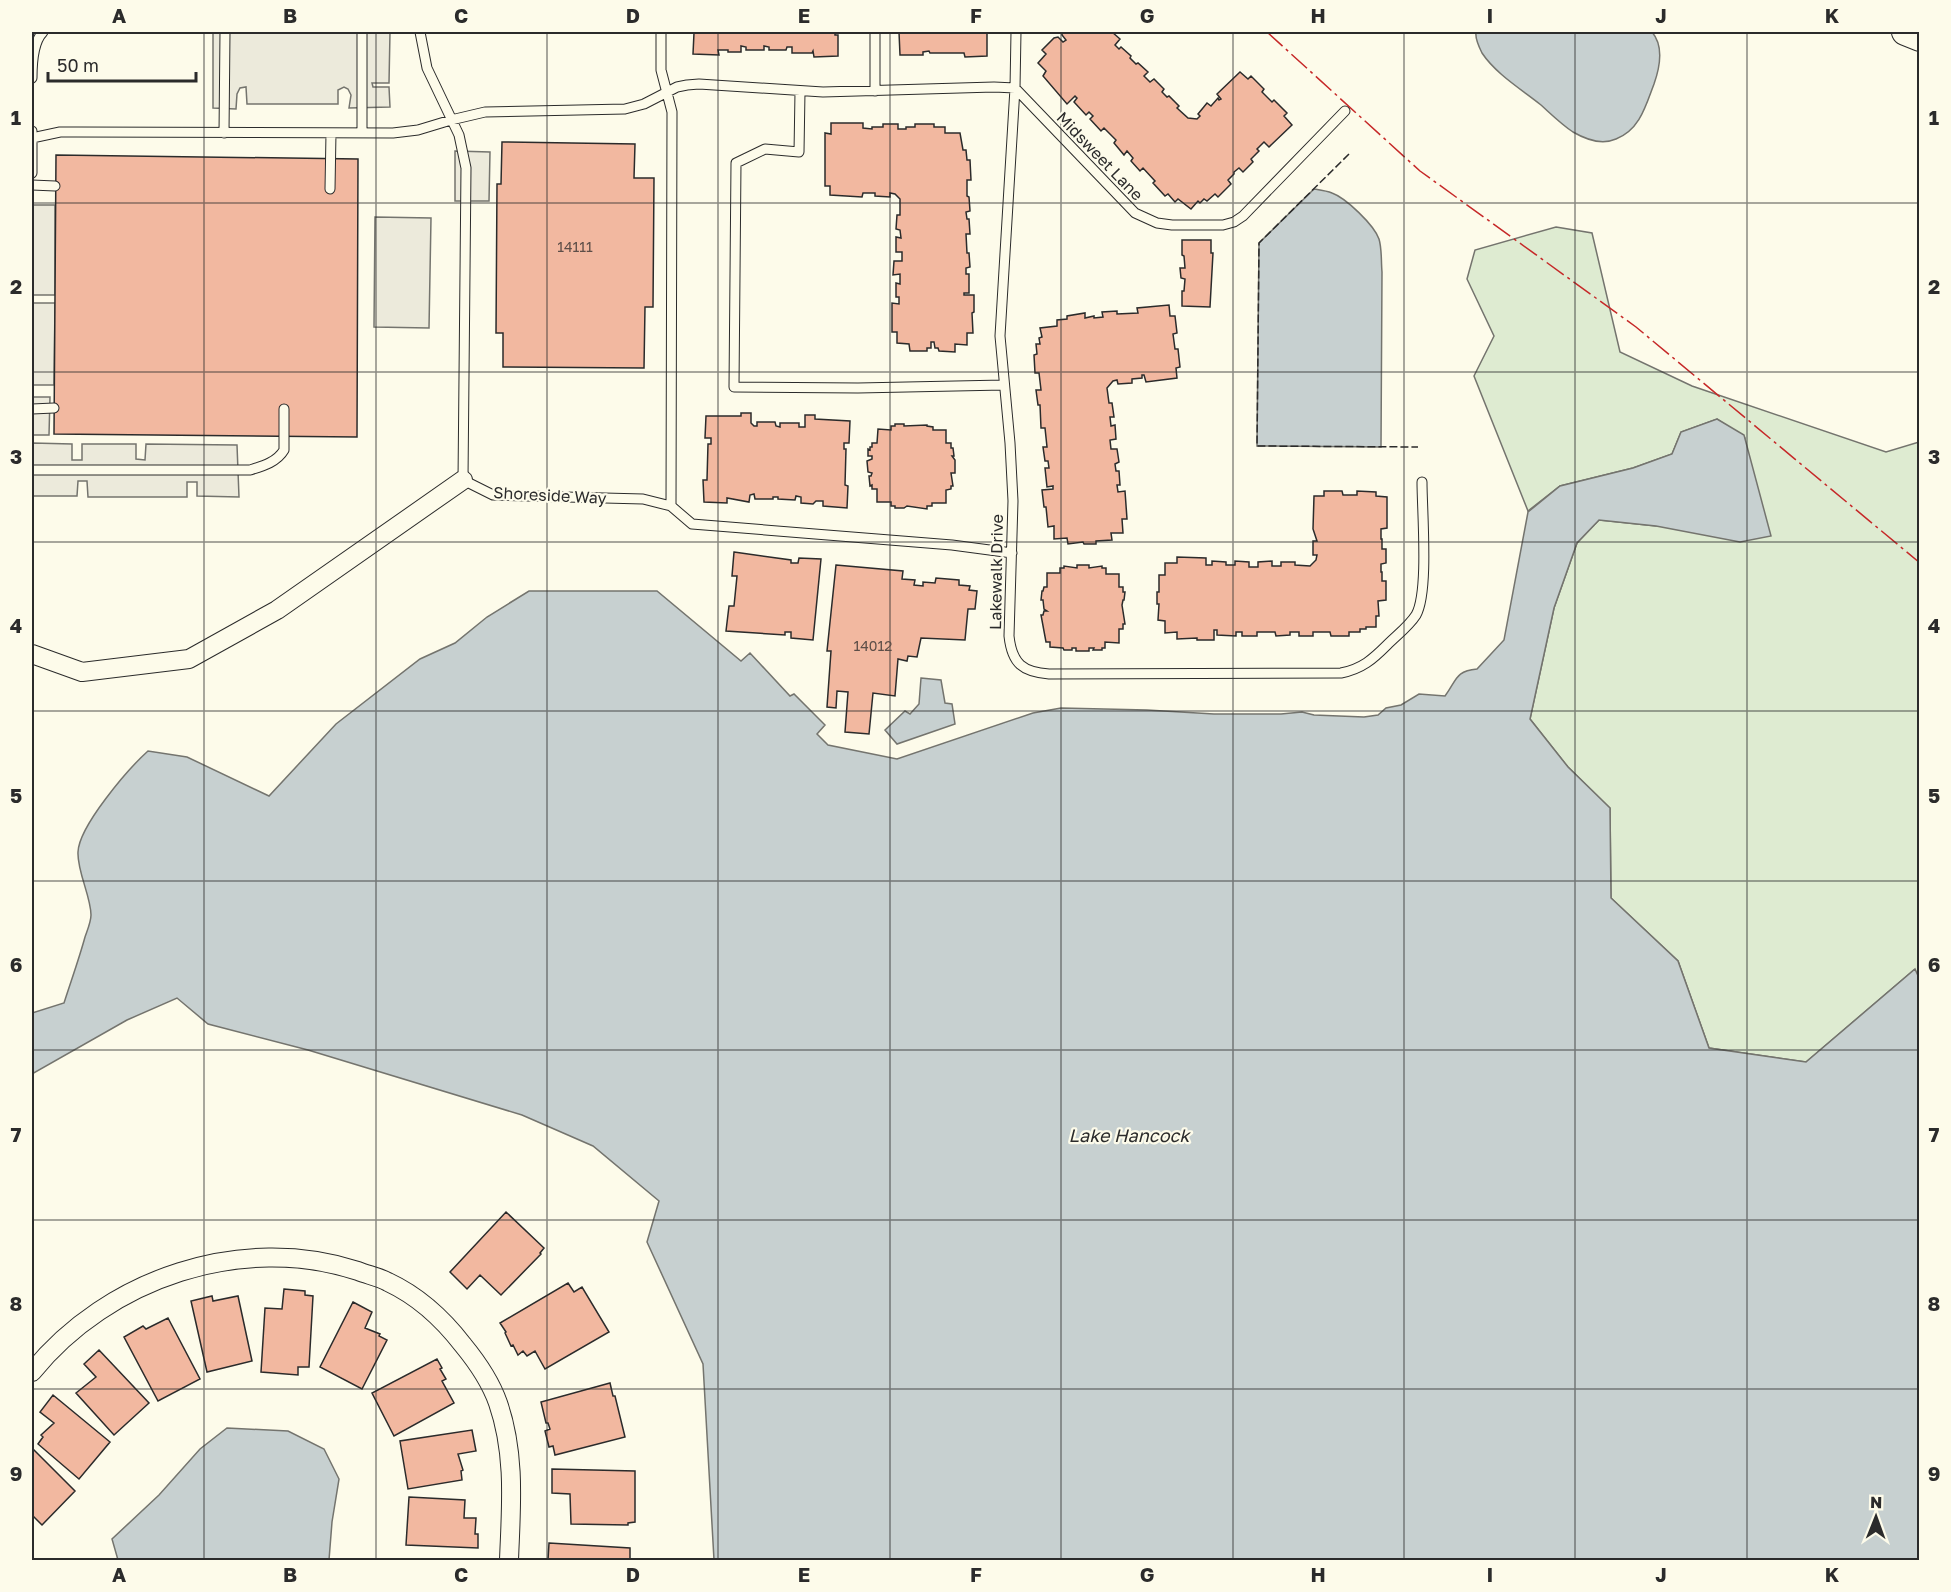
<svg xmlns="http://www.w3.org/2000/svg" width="1951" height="1592" font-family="'Golos Text',sans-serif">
	<rect width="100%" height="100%" fill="#fdfbea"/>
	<path fill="#deebd1" stroke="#74746e" stroke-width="1.5" d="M1556,227l36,6 28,119 72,34 194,66 33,-10v536l-5,-8 -108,92 -97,-14 -31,-87 -67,-63 -1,-90 -42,-41 -38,-48 24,-111 23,-65 22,-23 57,6 89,-88 -28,-19 -36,13 -9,22 -39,14 -73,18 -32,25 -54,-135 20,-40 -27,-57 8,-29z"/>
	<path fill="#eceadb" stroke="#74746e" stroke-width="1.5" d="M213,32h177l-1,51h-17l1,4h16l1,20 -41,1 2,-13 -3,-6 -4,-2 -6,3v14h-91l-1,-17 -6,1 -3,6 -1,15 -23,-1z
		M455,151l35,1 -1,49h-34z
		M32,205h23v90h-23z
		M375,217l56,1 -2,110 -55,-1z
		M32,303h23l-1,82h-22z
		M32,397h18l-1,38h-17z
		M32,443l40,1v16h10v-16h54v15l9,1 1,-16 91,1 2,52 -42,-1v-14h-10v15h-99l-1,-16h-9l-1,15h-45z"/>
	<path fill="#c7d0d0" stroke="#74746e" stroke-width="1.5" d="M1476,32h176c12,14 8,35 2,52 -8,21 -14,46 -38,55 -14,6 -31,0 -43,-7 -12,-8 -22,-18 -32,-27 -20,-16 -45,-31 -59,-52 -3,-6 -7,-15 -6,-21z
		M1314,189c6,1 13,2 18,4 14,5 42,32 47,46 3,10 2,22 3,33l-1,175 -124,-1 2,-203z
		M1717,419l27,16 27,101 -31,6 -84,-16 -57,-6 -22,23 -23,65 -24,111 38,48 42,41 1,90 67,63 31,87 97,14 109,-93 4,9v582h-1205l-11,-196 -56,-122 12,-41 -66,-55 -71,-31 -214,-65 -100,-26 -31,-26 -50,22 -95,54v-61l32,-10c7,-22 15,-44 21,-66 2,-6 6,-15 6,-22 0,-18 -14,-44 -13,-63 1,-26 50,-83 70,-101l39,6 82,39 67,-72 84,-65 35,-16 32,-26 42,-26h128l84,70 9,-8 40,43 4,-2 31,31 -8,9 11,11 69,14 136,-46 28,-5 86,2 67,4h67l21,-2 12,3 50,2 14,-2 8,-7 15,-3 18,-11 26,2c12,-16 10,-25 32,-27l27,-29 24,-128 32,-26 73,-18 39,-14 9,-22z
		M921,678l20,2 4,23 7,1 3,20 -58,20 -12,-14 20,-19 5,3 9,-10z
		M227,1428l61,3 36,18 15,30 -7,43 -3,38h-211l-6,-21 47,-44 41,-46z"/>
	<path fill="#f2b8a0" stroke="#2b2b2b" stroke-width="1.5" d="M697,32h138v3h3v21l-24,1 -1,-6 -1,2h-20v-6h-5l-1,3h-17v-3l-5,-1v4h-18v-3l-5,-1v6h-13v-2h-10l1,5 -26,-1 1,-21h3z
		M899,32h88v24l-22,1 -1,-4h-34l-1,-2 -6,1v3h-23z
		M1062,32h50l8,7 -5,6 4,4 2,-2 10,9 -1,2 6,6 2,-1 10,9 -4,4 6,6 4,-3 10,10 -2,3 5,5 2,-1 10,10 -2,2 11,10 9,1 3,-3 -2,-2 9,-11 4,3 7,-8 1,2 2,-1 -4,-5 23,-22 8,7 3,-3 13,13 -2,3 10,10 2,-2 13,13 -3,3 8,9 -23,22 -5,-5 -7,7 2,2 -8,8 2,3 -10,10 -4,-4 -5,4v2l-6,6 3,4 -13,13 -3,-3 -8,7 -3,-2 -4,4 -2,-2 -7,8 -13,-10 -3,3 -7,-8 -3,2 -12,-13 2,-2 -12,-13 -3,3 -9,-10 2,-3 -6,-7 -3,4 -10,-12 2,-3 -12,-12 -3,3 -11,-12 3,-3 -4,-4 -3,3 -12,-13 3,-4 -2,-2 -8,8 -24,-28 3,-5 -8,-8 8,-9 -4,-4 12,-12 4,-1 5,5 3,-2 -4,-5z
		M831,123h32v5l9,1v-2h11v-3h15v5h8v-2h9v-3h19v3h11v6h15l3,17h3l1,10h3l1,20h-4v16l2,1 1,14 -4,1 1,7h2l1,15h-4l1,19h2l1,14 -4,1v6h3v19h-5v2h10v17l-2,1 1,20h-6v12l-12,-1v8l-16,-1 -1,-3h-3l-1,-6h-3v6h-4v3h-17l-1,-7 -12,-1v-11h-5v-29l7,1v-7h-3v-14l4,1v-10l-7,1 1,-14h8v-9h-6v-15l5,1 -1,-8 -4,-1 1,-14h3v-16l-5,-5 -5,-1v4l-15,-1v-3h-12l-1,4 -32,-2v-9h-5v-53l6,1z
		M502,142l133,2 -1,34h20l-1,129h-8l-1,61 -141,-1v-34h-7l1,-149h4z
		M56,155l302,4 -1,278 -303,-3z
		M1182,240h29v13h2l-3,54 -28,-1v-15h2l1,-12 -4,-1 -1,-10h5l-1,-12 -2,-1z
		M1169,305l1,11h5l2,17 -4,1 2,15h3l2,18 -4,1 1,10 -31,4 -2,-7h-2v3l-10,1v4l-14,1 -1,-4 -4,1 -6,7 2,15h3l2,14h-4l1,9 4,-1 1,14 -6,1 1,9h6l2,13 -4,2 1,7h3l1,14h-3l1,7 7,-1 2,28h-5l1,14h-12l1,7 -16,1v3h-12l-1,-2 -15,2 -1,-6 -13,1v-13l-6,1 -2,-20h-2l-2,-17 11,-1v-3l-6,1 -2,-19h4l-1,-7h-3l-2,-14h4l-2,-19h-4l-1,-23h-2l-2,-15h5l-2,-17h-4l-1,-18 3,-1 -1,-10h4l-1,-6 3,-1 -2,-9 17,-2v-6l10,-1v-3l18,-3v5l9,-2v2l9,-1 -1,-5 15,-1v3l21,-1 -1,-5z
		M741,413h10v10l3,3h3v-4h18l1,4 4,1v-4h19v4h6v-12h10v4l35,2 -1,22h-5v6h2l-1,36 3,1 -1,22 -24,-2v-5h-7l-3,3 -12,-1v-6l-5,-1 -1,4 -17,-1v-2h-5v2h-18l-1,-5 -4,1 -1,7 -22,-4v5l-23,-1 -1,-22h4l1,-36h3v-6h-6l1,-22h35z
		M895,424h9v2l23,-1v1l6,1v3h13v13h5v5h2l1,8h-2l3,4v13h-4l2,13h-2v3l-5,1v13h-14v3h-5v3l-20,-3 -3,2h-9v-2h-4v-4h-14v-13h-5v-4l-2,1 -1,-10h2l1,-3 -4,-1 -1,-11 5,-2v-3h-4v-7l2,1v-3h2v-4h5l1,-14 13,1v-4h4z
		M1324,491h18l1,4h14v-4l19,1v4l11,1v31l-6,1v10h1v10h4v14l-5,1v8h1v9h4v19l-8,1 1,15h-3v11h-10v2h-6v3h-11v4h-18l-1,-4h-17v4h-14v-4h-9v3l-14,1 -1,-4h-18v4h-15v-4h-6v4l-19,-1v-5h-3v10h-17v-2l-20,1v-7l-12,1v-12l-7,-1 1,-16h-2v-12h2v-17h6v-12h12v-6l29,1v7h6v-4l14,1v3h9v-4l14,1v5h9v-5l14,-1v5h9v-4h14v3l15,1 6,-6 1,-5h-4v-14h4l-4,-12 1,-33h10z
		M734,552l57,8v3h7l1,-5 22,1 -8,81 -22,-2v-6h-6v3l-59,-4 3,-25h5l3,-30h-5z
		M836,565l67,6 -1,8 13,1 -1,5 9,1v-4l12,1 1,-5 23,2v5l11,1 -1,4 8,1 -2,18h-7l-3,31 -44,-2 -4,19 -9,-1 -1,5 -9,-2 -3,37 -22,-3 -4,41 -24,-2 3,-40 -11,-1 -1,17 -9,-1 4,-56h-4z
		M1077,565h12v3l13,-2v2h4v6h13v13h4v5h2l-1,8h-1l-1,5 3,19h-2v5h-4v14l-14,-1v6h-3v2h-9l1,-2h-5v3h-13v-3h-4v2h-8l-1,-2 -13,-1v-5h-4l-5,-27h2l1,-4h3l-3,-2 -1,-9h-2l1,-9h1l1,-4h3v-14h13v-5h4v-2l13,2z
		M506,1212l38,36 -4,5 1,1 -40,41 -21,-20 -13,14 -17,-17z
		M568,1283l6,9 8,-5 27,45 -64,37 -10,-18 -8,5 -4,-5 -5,4 -5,-10 -2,1 -6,-13 1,-1 -6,-9z
		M284,1289l21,2v4l8,1 -4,71h-11v8l-37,-3 4,-64 17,1z
		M212,1296l1,5 25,-5 14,65 -45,11 -16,-71z
		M353,1302l19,10 -7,16 15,6 -1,2 8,4 -25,49 -42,-22z
		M168,1318l32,61 -42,22 -34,-64 19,-11 3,3z
		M99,1350l50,53 -35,32 -38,-42 20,-16 -12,-13z
		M437,1359l5,9 -2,1 6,10 -4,2 12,22 -60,33 -22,-43z
		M610,1383l3,13h2l10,41 -70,18 -2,-9 -4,1 -4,-16 5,-2 -2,-6h-2l-5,-21z
		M53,1395l57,47 -31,37 -41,-35 5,-7 -2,-2 13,-12 -14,-11z
		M472,1430l4,21 -18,3 5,16 -2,1 1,9 -54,9 -8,-48z
		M32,1448l43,43 -33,34 -10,-10z
		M552,1469l83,2v51l-7,1v2l-57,-1 -1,-30 -18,-1z
		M409,1497l56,3 -1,18h12l-1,16h3v14l-72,-3z
		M549,1543l81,5v11l-82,1z"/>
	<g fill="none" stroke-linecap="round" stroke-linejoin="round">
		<defs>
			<path id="lane" d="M362,32v101
				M420,32l7,36 32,67 7,33 -3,312 30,15 150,4 28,7 21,18 260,21 60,8
				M661,32v38l11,42 -1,394
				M875,32v59
				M1016,32l-1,56 -15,248 10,107 3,58 -4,135c3,28 14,36 40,38l292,-1c21,-4 32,-14 46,-28 10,-10 22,-19 29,-30 13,-23 6,-103 6,-133
				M32,78c0,-15 1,-36 11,-46
				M800,92l-1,60 -34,-3 -29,14 -2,224 124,1 146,-3
				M32,131v42
				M224,133l1,-101
				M32,138l28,-6h16l317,1 25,-3 33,-10 34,-8 140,-3 19,-5 33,-17 10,-2 12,-1 124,8 171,-5 21,1 120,125 22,10 15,2h51l11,-3 9,-6 102,-105
				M32,185l23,1
				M330,189l1,-56
				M32,409l22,-1
				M32,470h218c13,-4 27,-8 34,-20v-41"/>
			<path id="street" d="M32,654l50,18 107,-13 88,-49 186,-130
				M32,1372c76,-94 210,-139 326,-101 10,4 21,6 30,11 30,14 55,37 75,63 14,17 28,38 35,58 18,52 13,104 11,157"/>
			<path id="secondary" d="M1905,32l15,6"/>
		</defs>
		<use href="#lane" stroke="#2b2b2b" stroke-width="11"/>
		<use href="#street" stroke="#2b2b2b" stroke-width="20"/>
		<use href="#secondary" stroke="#2b2b2b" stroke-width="28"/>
		<use href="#lane" stroke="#fdfbea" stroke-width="9"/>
		<use href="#street" stroke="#fdfbea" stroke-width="18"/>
		<use href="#secondary" stroke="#fdfbea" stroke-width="26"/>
		<path stroke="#2b2b2b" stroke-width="1.5" stroke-dasharray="8 3" stroke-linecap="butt" d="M1349,154l-90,89 -2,203 161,1"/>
		<path stroke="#c62828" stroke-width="1.5" stroke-dasharray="21 4.5 3 4.5" stroke-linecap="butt" d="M1267,32l153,139 216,156 284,236"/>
	</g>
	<path fill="none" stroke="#2b2b2b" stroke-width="1.5" stroke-opacity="0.55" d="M204,32v1528M376,32v1528M547,32v1528M718,32v1528M890,32v1528M1061,32v1528M1233,32v1528M1404,32v1528M1575,32v1528M1747,32v1528M32,203h1888M32,372h1888M32,542h1888M32,711h1888M32,881h1888M32,1050h1888M32,1220h1888M32,1389h1888"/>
	<g text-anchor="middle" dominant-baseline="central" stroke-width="4.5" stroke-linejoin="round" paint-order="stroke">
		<g font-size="14" fill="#5d4e48">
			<text x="575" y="246">14111</text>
			<text x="873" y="645">14012</text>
		</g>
		<g font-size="16" fill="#2b2b2b" stroke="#fdfbea">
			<text transform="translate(1100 156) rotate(46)">Midsweet Lane</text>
			<text transform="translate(550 495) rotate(3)">Shoreside Way</text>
			<text transform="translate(996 572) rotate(-89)">Lakewalk Drive</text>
		</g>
		<g font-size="18" font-style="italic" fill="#2b2b2b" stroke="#fdfbea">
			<text x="1129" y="1135">Lake Hancock</text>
		</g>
	</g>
	<rect width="1951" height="1592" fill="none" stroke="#fdfbea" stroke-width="66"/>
	<g transform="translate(1876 1517) rotate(1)" stroke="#fdfbea" stroke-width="4.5" paint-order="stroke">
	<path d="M0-4.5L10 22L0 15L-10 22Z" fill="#2b2b2b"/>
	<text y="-9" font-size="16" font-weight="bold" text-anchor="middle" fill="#2b2b2b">N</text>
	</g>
	<path d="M48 72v9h148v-9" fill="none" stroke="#2b2b2b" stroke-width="3"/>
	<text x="57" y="72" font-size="18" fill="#2b2b2b" stroke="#fdfbea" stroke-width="4.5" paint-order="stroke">50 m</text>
	<rect x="33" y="33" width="1885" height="1526" fill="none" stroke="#2b2b2b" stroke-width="2"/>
	<g font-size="20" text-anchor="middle" font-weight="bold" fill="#2b2b2b">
		<text x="119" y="23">A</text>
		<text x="290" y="23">B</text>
		<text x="461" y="23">C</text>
		<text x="633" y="23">D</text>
		<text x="804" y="23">E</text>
		<text x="976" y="23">F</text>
		<text x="1147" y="23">G</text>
		<text x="1318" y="23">H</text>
		<text x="1490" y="23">I</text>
		<text x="1661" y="23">J</text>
		<text x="1832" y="23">K</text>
		<text x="16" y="125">1</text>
		<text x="1934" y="125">1</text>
		<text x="16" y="294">2</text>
		<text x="1934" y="294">2</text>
		<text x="16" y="464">3</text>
		<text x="1934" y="464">3</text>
		<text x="16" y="633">4</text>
		<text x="1934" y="633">4</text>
		<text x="16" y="803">5</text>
		<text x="1934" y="803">5</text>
		<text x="16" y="972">6</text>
		<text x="1934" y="972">6</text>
		<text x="16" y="1142">7</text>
		<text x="1934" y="1142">7</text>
		<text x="16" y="1311">8</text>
		<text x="1934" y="1311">8</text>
		<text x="16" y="1481">9</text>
		<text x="1934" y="1481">9</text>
		<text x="119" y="1582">A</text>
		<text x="290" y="1582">B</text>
		<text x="461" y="1582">C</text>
		<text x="633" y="1582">D</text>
		<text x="804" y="1582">E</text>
		<text x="976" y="1582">F</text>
		<text x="1147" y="1582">G</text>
		<text x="1318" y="1582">H</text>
		<text x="1490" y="1582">I</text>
		<text x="1661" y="1582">J</text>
		<text x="1832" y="1582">K</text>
	</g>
</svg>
